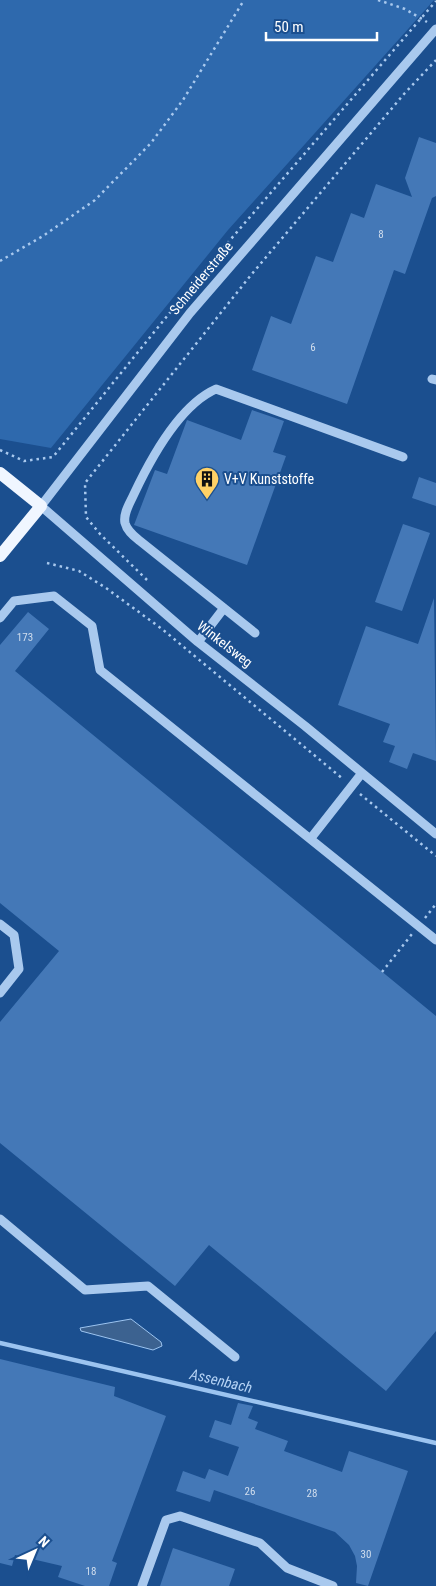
<svg xmlns="http://www.w3.org/2000/svg" width="436" height="1586" font-family="'Roboto Condensed',sans-serif">
	<rect width="100%" height="100%" fill="#1b4f8f"/>
	<path fill="#2e69ad" d="M0,0h434l-206,230 -177,218 -51,-9z"/>
	<path fill="#3c6290" stroke="#9cc4f0" d="M131,1319l30,23 1,4 -9,4 -72,-19 -1,-3z"/>
	<g fill="none" stroke-linecap="round" stroke-linejoin="round">
		<path stroke="#9cc4f0" stroke-width="4.5" d="M0,1343l436,100"/>
	</g>
	<path fill="#4478b7" d="M419,137l17,6v53l-4,2 -27,76 -11,-4 -47,134 -95,-34 19,-54 20,8 25,-68 17,6 18,-49 13,5 12,-34 36,13 -7,-19z
		M252,410l32,11 -11,31 13,4 -39,109 -113,-40 21,-55 12,4 20,-54 54,20z
		M419,477l17,6v23l-24,-8z
		M403,524l27,9 -28,78 -27,-9z
		M434,598l2,163 -23,-8 -6,16 -18,-7 6,-16 -12,-4 7,-18 -52,-19 28,-79 52,18z
		M28,612l21,17 -34,42 421,345v315l-50,60 -177,-146 -34,41 -175,-143v-121l59,-71 -59,-48v-258z
		M0,1359l115,28 -1,9 52,20 -54,145 5,2 -8,23h-24l-27,-9 4,-11 -47,-11 -3,11 -12,-3z
		M238,1403l15,3 -5,12 10,4 -3,7 33,12 -4,10 58,21 7,-21 59,20 -40,115 -12,-3 1,-17 -2,-10 -6,-11 -14,-13 -121,-42 -4,12 -34,-11 7,-20 22,8 4,-10 19,7 11,-29 -30,-10 6,-17 16,5z
		M173,1548l62,21 -6,17h-69z"/>
	<g fill="none" stroke-linecap="round" stroke-linejoin="round">
		<path stroke="#a9c9ee" stroke-width="2.5" stroke-dasharray="2.5 4" stroke-linecap="butt" d="M378,0l27,9 22,13
			M0,261l43,-25 52,-36 56,-57 32,-43 61,-100
			M0,450l24,11 29,-4 153,-189 230,-267
			M47,563l32,8 27,17 56,41 181,150
			M147,580l-47,-46 -14,-17 -1,-34 166,-208 153,-181 32,-34
			M360,794l76,62
			M425,918l11,-14
			M382,972l30,-38"/>
		<path stroke="#a9c9ee" stroke-width="9" d="M436,29l-246,284 -149,193 157,136 107,84 131,108
			M432,379l4,1
			M0,618l14,-17 40,-5 38,30 8,44 336,270
			M255,633l-115,-92c-6,-5 -13,-10 -15,-18 -2,-10 5,-20 9,-29 16,-34 46,-89 82,-105l187,68
			M198,642l26,-34
			M311,838l51,-65
			M0,924l14,11 5,34 -19,24
			M0,1219l85,71 63,-4 87,71
			M142,1586l24,-66 14,-4 80,27 27,25 46,18"/>
		<path stroke="#f0f6ff" stroke-width="12" d="M0,473l41,33 -41,50"/>
	</g>
	<defs>
		<symbol id="building-pin" viewBox="-11 -11 22 30"><path d="M0 17L-7.5 6A9.5 9.5 0 1 1 7.5 6Z" fill="#ffd166" stroke="#1b4f8f"/><path d="M-4-6H4V6H1V3H-1V6H-4ZM-2.5-4.3h1.7v1.8h-1.7ZM.8-4.3h1.7v1.8H.8ZM-2.5-1h1.7V.8h-1.7ZM.8-1h1.7V.8H.8Z" fill="#111"/></symbol>
	</defs>
	<g fill-rule="evenodd">
		<use href="#building-pin" x="193" y="465" width="28" height="38"/>
	</g>
	<g text-anchor="middle" dominant-baseline="central" stroke-width="4" stroke-linejoin="round" paint-order="stroke">
		<g font-size="11" fill="#d0dded">
			<text x="381" y="234">8</text>
			<text x="313" y="347">6</text>
			<text x="25" y="637">173</text>
			<text x="250" y="1491">26</text>
			<text x="312" y="1493">28</text>
			<text x="366" y="1554">30</text>
			<text x="91" y="1571">18</text>
		</g>
		<g font-size="14" fill="#fff" stroke="#1b4f8f">
			<text transform="translate(201 278) rotate(-50)">Schneiderstraße</text>
			<text transform="translate(225 644) rotate(38)">Winkelsweg</text>
		</g>
		<g font-size="14" fill="#fff" stroke="#1b4f8f" text-anchor="start">
			<text x="224" y="479">V+V Kunststoffe</text>
		</g>
		<g font-size="15" font-style="italic" fill="#b5d3f5" stroke="#1b4f8f">
			<text transform="translate(221 1381) rotate(13)">Assenbach</text>
		</g>
	</g>
	<g transform="translate(35 1551) rotate(44)" stroke="#1b4f8f" stroke-width="4" paint-order="stroke">
	<path d="M0-4L9 19L0 12L-9 19Z" fill="#ffffff"/>
	<text y="-8" font-size="14" font-weight="bold" text-anchor="middle" fill="#ffffff">N</text>
	</g>
	<path d="M266 32v8h111v-8" fill="none" stroke="#ffffff" stroke-width="2.5"/>
	<text x="274" y="32" font-size="15" fill="#ffffff" stroke="#1b4f8f" stroke-width="4" paint-order="stroke">50 m</text>
</svg>
